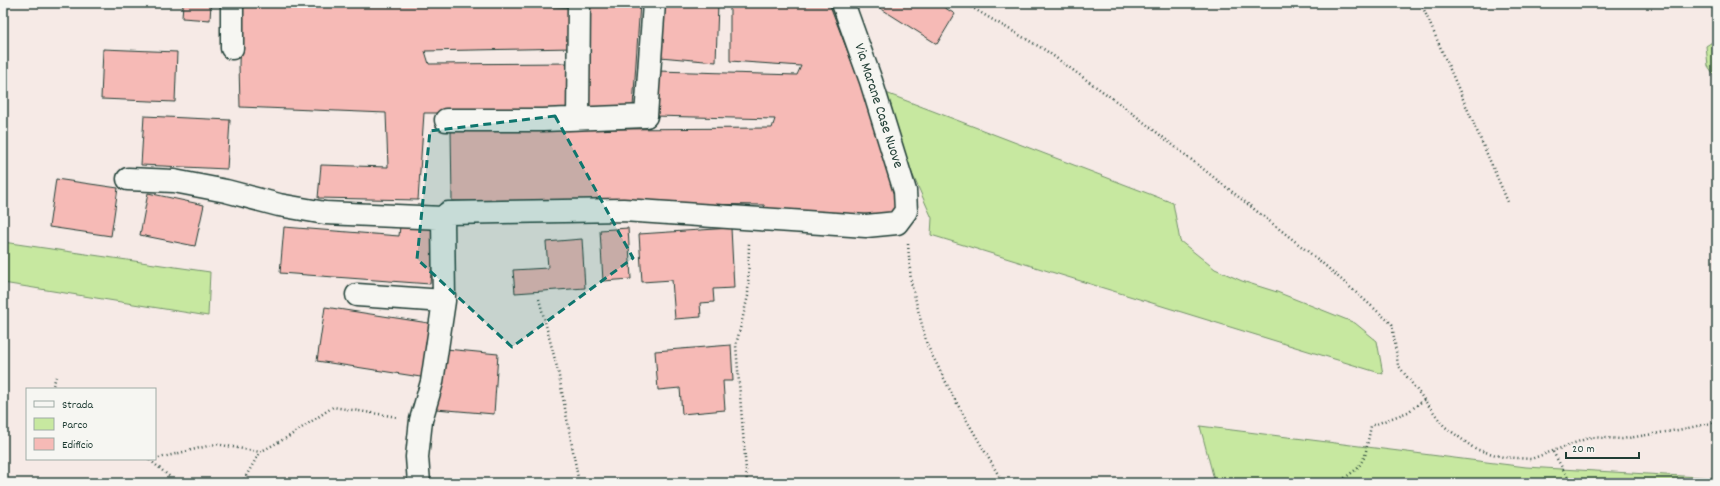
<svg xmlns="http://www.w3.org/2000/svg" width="1720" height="486" font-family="Dekko,sans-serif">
	<rect width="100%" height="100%" fill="#f6eae6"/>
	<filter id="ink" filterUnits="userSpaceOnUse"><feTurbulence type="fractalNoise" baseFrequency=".025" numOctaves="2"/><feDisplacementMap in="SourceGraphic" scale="8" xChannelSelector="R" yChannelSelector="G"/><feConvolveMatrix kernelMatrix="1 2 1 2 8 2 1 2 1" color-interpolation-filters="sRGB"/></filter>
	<g filter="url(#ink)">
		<path fill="#c7e8a0" stroke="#73926a" d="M1717,39v40l-9,-13 -2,-20z
			M886,93l287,110 7,38 35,28 27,12 35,11 78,31 22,18 6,33 -452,-139 1,-17 -30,-67z
			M3,242l207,30 -2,44 -205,-33z
			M1200,426l326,41 191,11v5h-502z"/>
		<path fill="#f6bab6" stroke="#1f3d34" d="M183,3h28l-1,17 -28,-2z
			M241,3h257l75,5 -1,40 -147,3 4,13 144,-1v50h-149l-6,87 -100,-2 3,-33 67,2 -2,-54 -146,-6 -1,-43z
			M588,3h52l-7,104 -46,1z
			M664,3h54l-2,59 -56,-5z
			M730,3h99l65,169 4,43 -132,-1 -2,-9 -312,-4 -1,-71 321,-2 3,-9 -121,-3 3,-45 140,4 4,-9 -71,-5z
			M872,3h65l18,11 -18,30z
			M103,49l74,3 -2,50 -74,-3z
			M144,116l86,4 -3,49 -86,-4z
			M56,179l62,9 -7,48 -62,-9z
			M148,193l56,12 -9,41 -55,-11z
			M400,226l35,2 -5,56 -150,-11 4,-46 115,9z
			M628,228l3,51 -28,2 -3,-51z
			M731,228l3,60 -21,1 1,13 -14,1 1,14 -26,2 -3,-39 -30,2 -3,-48z
			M582,239l3,49 -70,5 -2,-23 35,-2 -2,-26z
			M325,307l110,17 -8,54 -110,-17z
			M731,345l2,36h-10l2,29 -43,4 -2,-26 -22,2 -3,-39z
			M446,349l52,5 -4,60 -58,-5z"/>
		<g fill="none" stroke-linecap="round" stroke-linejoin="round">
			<defs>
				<path id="minor" d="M232,3v45
					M578,118l1,-115
					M446,120h97l103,-4 8,-113
					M128,179l46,2 52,10 53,14 46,8 118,5 5,-5 175,-3 243,16 31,-3 9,-12 -1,-20 -34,-110 -28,-78
					M357,295l87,6
					M419,483l-2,-26 4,-37 11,-38 12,-81 -1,-83"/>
			</defs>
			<use href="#minor" stroke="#1f3d34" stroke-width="25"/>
			<path stroke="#1f3d34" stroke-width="2.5" stroke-dasharray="1 3" stroke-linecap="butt" d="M964,3l81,47 82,59 193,152 72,63 6,41 46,61 31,23 28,8 28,2 60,-22 31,2 56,-9 39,-8
				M1421,3l87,199
				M908,244l3,38 16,63 28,55 48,83
				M539,299l19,72 21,112
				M52,389l4,-12
				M1553,452l18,31
				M148,459h6
				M155,459l61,-15 44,8 28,-15 45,-30 65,10
				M150,460l20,17v6
				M242,483l18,-31
				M747,483l-11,-138 12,-49 1,-55
				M1338,483l20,-15 7,-12 6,-30 37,-14 17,-13"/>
			<use href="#minor" stroke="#f6f6f2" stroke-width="22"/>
		</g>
	</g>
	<path fill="#0f766e" fill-opacity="0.2" stroke="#0f766e" stroke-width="3" stroke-dasharray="8 5" stroke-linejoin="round" d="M555,116l78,142 -121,89 -95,-88 13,-128z"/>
	<g text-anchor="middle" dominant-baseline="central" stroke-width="4" stroke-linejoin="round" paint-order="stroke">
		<g font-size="15" fill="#1f3d34" stroke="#f6f6f2">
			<text transform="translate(878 106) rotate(72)">Via Marane Case Nuove</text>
		</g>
	</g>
	<rect width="1720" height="486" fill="none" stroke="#f6f6f2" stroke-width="16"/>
	<rect x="8" y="8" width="1704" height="470" fill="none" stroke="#1f3d34" stroke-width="1.5" filter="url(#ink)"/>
	<rect x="26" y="388" width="130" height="72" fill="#f6f6f2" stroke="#a0aca6"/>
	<rect x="34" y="401" width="20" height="6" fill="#f6f6f2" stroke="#a0aca6"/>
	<text x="62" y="408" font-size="12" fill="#1f3d34">Strada</text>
	<rect x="34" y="418" width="20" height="12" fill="#c7e8a0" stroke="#a0aca6"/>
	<text x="62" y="428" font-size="12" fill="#1f3d34">Parco</text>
	<rect x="34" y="438" width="20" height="12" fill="#f6bab6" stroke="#a0aca6"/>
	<text x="62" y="448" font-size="12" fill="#1f3d34">Edificio</text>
	<path d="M1566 452v6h73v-6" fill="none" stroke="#1f3d34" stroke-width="2"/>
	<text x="1572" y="452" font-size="12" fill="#1f3d34" stroke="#f6f6f2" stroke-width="3" paint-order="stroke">20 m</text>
</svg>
